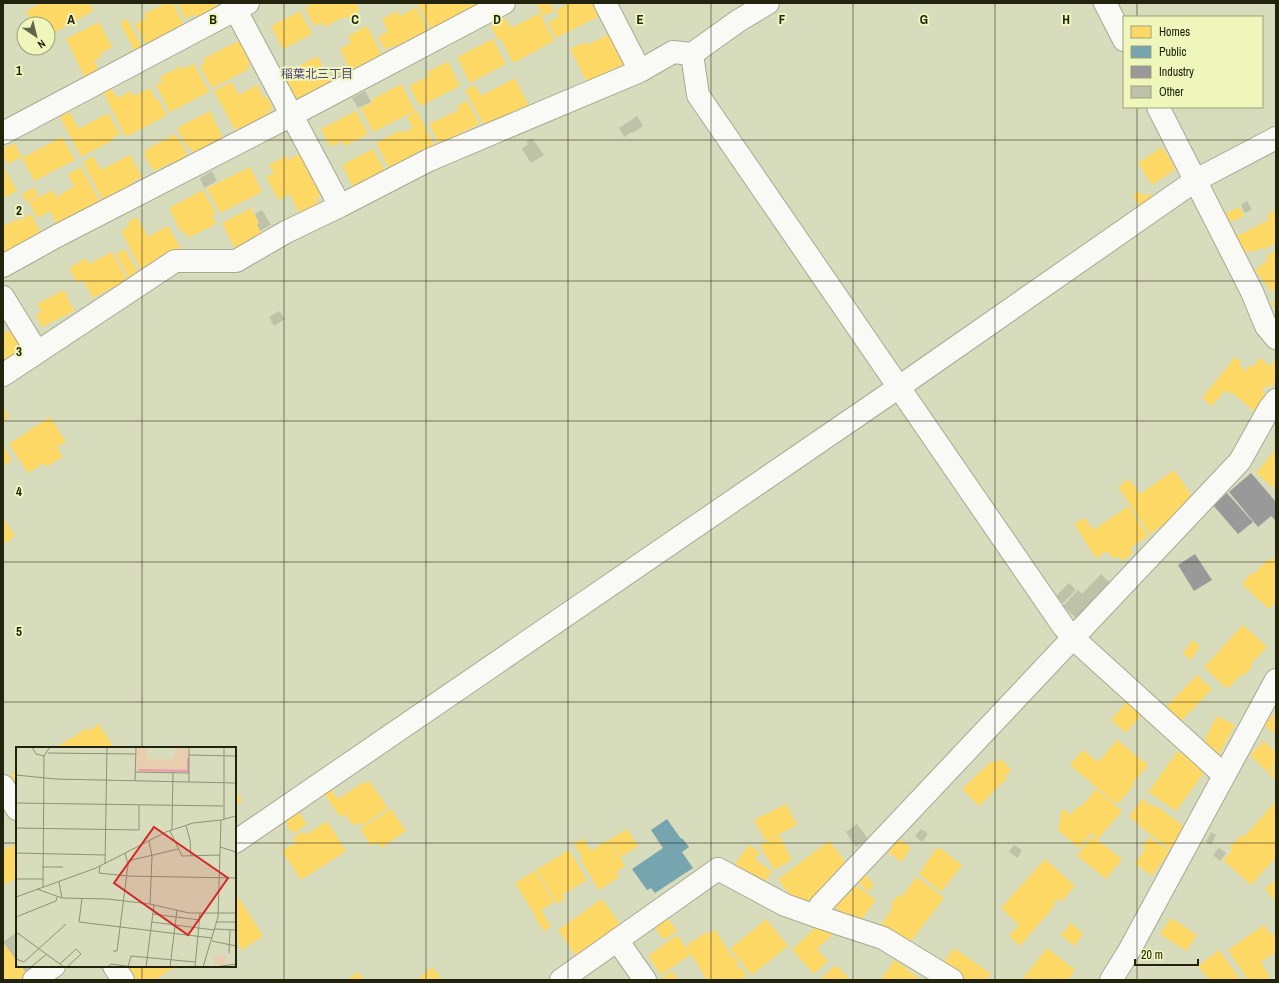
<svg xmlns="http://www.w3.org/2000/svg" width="1279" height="983" font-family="'Archivo Narrow','Noto Sans JP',sans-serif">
	<rect width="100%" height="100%" fill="#d7dcbc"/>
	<path fill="#ffd966" d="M41,3h48l4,8 -45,25v-12h-15l-7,-13z
		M166,3h7l11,22 -38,20 -11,-21 11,-6 -2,-4z
		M177,3h38l2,4 -21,11 -2,-4 -8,5z
		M314,3h41l5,8 -14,8 -2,-2 -20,10 -2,-5 -8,4 -9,-18z
		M417,3h59l1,2 -38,20 1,1 -9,4z
		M536,3h14l4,8 -11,5z
		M570,3h22l7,13 -43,22 -8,-16 11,-5 -3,-7z
		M416,7l12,23 -31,17 -2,-2 -10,5 -7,-13 10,-6 -6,-12 15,-8 3,5z
		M300,11l12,23 -29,15 -12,-23z
		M540,13l14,28 -41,22 -12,-24 -3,1 -7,-14 14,-8 6,10z
		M127,19l15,27 -8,4 -14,-27z
		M99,22l13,25 -12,7 1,3 -7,4 5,10 -14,7 -19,-39z
		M367,26l16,31 -28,17 -4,-7 -2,1 -9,-19 11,-6 -3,-7z
		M610,34l14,30 -37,18 -17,-33 15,-7 2,3z
		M493,39l13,25 -36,19 -13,-26z
		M239,41l11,23 -3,2 2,3 -37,19 -12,-22 5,-3 -2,-4z
		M317,56l14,27 -32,17 -1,-2 -3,1 -10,-20 7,-4 -2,-3 7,-4v-1z
		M448,62l12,24 -40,20 -11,-20 20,-10 -2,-4z
		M194,64l15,28 -39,20 -14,-27 6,-3 -2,-5 21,-11 2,3z
		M515,78l14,28 -43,23 -21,-39 10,-5 6,11z
		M232,82l7,13 18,-10 7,13 3,-1 6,11 -4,2 4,7 -30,16 -3,-6 -5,3 -21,-39z
		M401,84l14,27 -42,21 -12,-24 11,-5 -1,-3z
		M111,88l6,10 14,-7 3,5 16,-8 6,12 2,-1 9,16 -41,22 -23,-45z
		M467,101l12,23 -40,20 -10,-20 30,-14 -2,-4z
		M210,111l13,27 -30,15 -3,-6 -2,2 -11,-21z
		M356,111l12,23 -23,12 -3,-5 -12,6 -9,-18z
		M417,111l19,38 -46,21 -14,-27 25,-13 2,3 10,-5 -6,-11z
		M69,112l10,17 29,-16 12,21 -8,4 1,2 -32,17 -21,-40z
		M175,134l2,4 1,-1 9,17h-1l2,4 -16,9 -2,-4 -16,8 -10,-16 2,-1 -2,-3z
		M62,137l13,23 -41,21 -12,-23z
		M14,143l8,14 -14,7 -5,-8v-7z
		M1162,147l14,22 -24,16 -14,-22z
		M373,149l13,24 -33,14 -11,-22z
		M299,154l22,42 -5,2 5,10 -19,11 -12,-25 -12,6 -12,-23 8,-4 -5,-8 17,-9 2,4z
		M130,155l12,22 -10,5 4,7 -33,12 -20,-39 10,-6 8,14z
		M3,166l14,25 -14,7z
		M81,167l20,37 -43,23 -8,-16 -13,7 -8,-16 24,-12 3,7 18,-10 -6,-13z
		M250,167l12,25 -42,21 -13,-25z
		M34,187l4,9 -12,6 -4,-8z
		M203,190l13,24 -4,2 4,8 -28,14 -4,-8 -3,2 -12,-24z
		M1140,191l5,6 5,-4 5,7 -13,9 -9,-13z
		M1240,207l4,9 -14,6 -4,-9z
		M251,208l8,15 -2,1 7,13 -28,14 -14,-28z
		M1276,210v33l-13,7 -1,-3 -10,6 -2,-3 -7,4 -8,-17 34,-17 -2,-5z
		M31,214l12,23 -40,21v-32l15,-7 1,2z
		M137,217l11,20 20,-11 13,23 -40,21 -20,-39 8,-5 -2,-3z
		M125,249l15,28 -9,5 -15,-28z
		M1276,249v40l-4,3 -17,-22 13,-10 -2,-3z
		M112,252l15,28 -34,18 -10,-18 -6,3 -8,-15 17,-10 3,6z
		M64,290l10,21 -32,16 -6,-12 5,-3 -4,-8z
		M1276,298v10l-5,-4z
		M11,330l17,25 -25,16v-36z
		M1235,357l7,5 -3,3 7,6 4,-6 3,2 7,-9 10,8 6,-7v21l-6,8 -3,-3 -5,6 6,5 -13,16 -24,-20 -2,2 -4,-4 -13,16 -10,-8z
		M3,407l6,10 -6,3z
		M50,417l16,25 -9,5 6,10 -17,10 -2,-4 -16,10 -19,-29z
		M3,445l9,15 -9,6z
		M1276,449v41l-20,-17z
		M1174,470l22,32 -46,32 -32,-47 11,-8 11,15z
		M1129,506l19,30 -18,12 3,5 -11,8 -4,-5 -5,3 -6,-8 -11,7 -22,-34 11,-6 8,12z
		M3,518l12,18 -12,9z
		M1276,555v47l-7,7 -27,-25 9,-11 2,2 15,-16 2,2z
		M1243,625l24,22 -17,18 2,2 -9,9 -2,-1 -14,14 -23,-22z
		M1192,640l8,6 -9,14 -8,-6z
		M1197,675l15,14 -33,34 -15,-14z
		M1129,699l15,13 -18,21 -15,-13z
		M1276,712v23l-12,-10z
		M1217,716l18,9 -16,29 -17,-9z
		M99,724l15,24h-56l-1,-1 30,-19 2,3z
		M1117,740l31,25 -16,19 2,1 -15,18 -2,-2 -2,2 -45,-38 13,-15 15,12z
		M1264,741l12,12v10l-9,9 -17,-17z
		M1178,751l28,19 -30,41 -28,-19z
		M1001,759l10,11 -6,6 2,2 -28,28 -17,-17 30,-28 3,2z
		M1276,765v16l-8,-8z
		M17,770v19l-7,-12 3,-1 -1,-3z
		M365,781l1,3 3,-3 19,27 -27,18 -3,-4 -5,4 -8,-12 -5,3 -17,-25 7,-4 8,11z
		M1096,789l26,22 -24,28 -7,-6 -12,15 -21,-18 4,-22 8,7 9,-10 2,2z
		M235,790l7,11 -7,5z
		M1142,799l11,8 2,-2 31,23 -16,21 -32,-24 1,-1 -10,-7z
		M1274,803l2,2v52l-25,28 -28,-25 9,-10 -2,-3 11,-12 3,2z
		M786,804l11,21 -31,16 -12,-21z
		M391,809l15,22 -25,17 -4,-6 -6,4 -11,-17z
		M297,810l10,14 -14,10 -9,-14z
		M327,821l19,30 -45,29 -19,-29 14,-9 -3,-4 11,-7 2,4z
		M627,829l11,17 -17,11 -11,-17z
		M779,835l13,25 -18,10 -14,-25z
		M1092,836l30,23 -16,20 -29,-23z
		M1149,837l21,14 -18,25 -17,-12 10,-15 -2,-2z
		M583,838l8,13 18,-12 16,27 -9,6 3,5 -20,13 -19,-31 2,-2 -8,-13z
		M897,838l14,10 -10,14 -14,-11z
		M829,841l22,28 -42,33 -2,-1 -5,3 -8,-3 -16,-22z
		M17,843v35l-14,7v-35z
		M749,845l11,7 -5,7 17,13 -11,15 -28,-20z
		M937,848l1,1 2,-1 22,17 -21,27 -22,-18 5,-6 -1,-1z
		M569,850l18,30 -25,15 3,4 -8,5 -21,-34z
		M1045,859l30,27 -14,16 -4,-4 -4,6 2,1 -35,41 -11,-10 10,-11 -18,-17z
		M535,871l19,31 -13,8 10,17 -7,4 -10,-15 1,-1 -20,-32z
		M864,874l10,11 -6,7 -11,-11z
		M917,877l27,21 -33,43 -1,-1 -3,4 -28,-16 14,-21 -3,-1 8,-11 3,2z
		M1276,880v23l-11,-15z
		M855,885l21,15 -18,24 -25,-18 11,-15 5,4z
		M235,892l28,44 -21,14 -7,-10z
		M602,899l20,28 -43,33 -21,-30z
		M667,917l10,14 -13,9 -10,-14z
		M1171,918l26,17 -11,16 -26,-17z
		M766,919l22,27 -36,29 -22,-26z
		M1071,923l12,11 -9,12 -13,-11z
		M819,924l16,8 -18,17 11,12 -14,13 -22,-24z
		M1264,925l7,10 5,-3v20l-15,10 9,15 -4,3h-18l-20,-30z
		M715,930l17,27 2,-1 5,7 -3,1 3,5 2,-2 6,9 -7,4h-33l-16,-26 -30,21 -13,-19 29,-21 12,17 -2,-5 2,-1 -1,-2 19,-12 1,2z
		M7,946l10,15v5h4l6,8 -8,6h-16v-31z
		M954,948l37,26 -5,6h-23l-21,-15z
		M1047,948l28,22 -7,10h-46z
		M1219,950l22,30h-32l-11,-14z
		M895,960l26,20h-41z
		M836,965l14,15h-31z
		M123,966h53l-21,14h-22z
		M433,967l9,13h-26z
		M672,971l6,8 -2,1h-16z
		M358,972l6,8h-18z"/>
	<path fill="#76a5af" d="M667,819l14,20 1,-1 7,9 -7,5 11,16 -38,25 -4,-5 -4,2 -15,-21 31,-21 -12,-18z"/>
	<path fill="#999" d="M1251,473l25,29v19l-5,-5 -13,11 -29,-35z
		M1227,493l26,29 -15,12 -25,-29z
		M1195,554l17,26 -18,11 -16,-26z"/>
	<path fill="#bec2a9" d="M365,91l6,11 -13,6 -6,-10z
		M637,116l6,10 -10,7 -1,-1 -8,5 -5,-9z
		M532,138l12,17 -13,8 -9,-14 6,-5 -2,-2z
		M212,171l5,10 -13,7 -4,-10z
		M1247,201l5,8 -7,4 -4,-8z
		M262,210l9,15 -11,6 -3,-7 2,-1 -4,-9z
		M279,311l6,8 -11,7 -5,-9z
		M1101,574l13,13 -34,35 -17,-16 15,-16 4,4z
		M1069,583l7,7 -13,13 -7,-7z
		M857,824l11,15 -12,8 -10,-15z
		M921,829l7,5 -6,8 -7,-6z
		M1211,832l5,3 -5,10 -5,-3z
		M1014,845l8,5 -4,8 -9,-6z
		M1219,848l7,5 -6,8 -7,-6z
		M17,932v29l-14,-19z
		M21,966h18l-12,8z"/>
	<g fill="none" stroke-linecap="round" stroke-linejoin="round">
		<defs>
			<path id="minor" d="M232,3l108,203
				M605,3l35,68
				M1105,3l19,37
				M692,54l6,41 365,531 10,12 151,137
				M1158,107l94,185 14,34 10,12
				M3,133l245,-130
				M3,266l54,-30 235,-121 212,-112
				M3,297l34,55
				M3,375l172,-114h61l50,-29 54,-26 89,-46 211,-89 33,-19 19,2 46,-33 30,-18
				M235,842l664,-455 297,-207 80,-42
				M816,916l4,-10 420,-445 29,-52 7,-9
				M617,940l28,40
				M34,980l20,-14
				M561,980l157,-111 67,36 31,11 67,22 69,42
				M1111,980l18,-29 147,-271"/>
			<path id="secondary" d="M3,786l14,23
				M114,966l9,14"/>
		</defs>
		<use href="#minor" stroke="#a7aa92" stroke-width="24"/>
		<use href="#secondary" stroke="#a7aa92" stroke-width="24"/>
		<use href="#minor" stroke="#f9faf5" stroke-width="22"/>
		<use href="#secondary" stroke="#f9faf5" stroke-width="22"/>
	</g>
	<path fill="none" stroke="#21230d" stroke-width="1" stroke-opacity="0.55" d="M142,3v745M284,3v977M426,3v977M568,3v977M711,3v977M853,3v977M995,3v977M1137,3v14M1137,107v873M3,140h1273M3,281h1273M3,421h1273M3,562h1273M3,702h1273M3,843h14M235,843h1041M142,966v14"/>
	<g text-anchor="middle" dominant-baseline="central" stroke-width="4" stroke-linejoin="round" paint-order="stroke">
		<g font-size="12" fill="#51407d" stroke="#eef6bc">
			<text x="317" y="74">稲葉北三丁目</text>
		</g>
	</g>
	<g transform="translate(16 747)">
		<rect width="220" height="220" fill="#d7dcbc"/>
		<path d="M120,0h11v12h27l1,-12h13v25h-52zM201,208l9,1v8l-12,1v-7z" fill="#e9ceae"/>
		<path fill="none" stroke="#e999b2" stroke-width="2" d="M123,23l49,1v-13"/>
		<path fill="none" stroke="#8e9276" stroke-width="1" d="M16,0l4,7 8,2M208,0v72M32,6l88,1M173,8l47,1M119,25l54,1M0,28l39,4 181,4M119,34l1,-34M173,35v-35M0,56l207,3M170,79l4,14 1,16M0,81l123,2v-25M156,83l1,-57M154,84l12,25 38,-1M133,94l3,15 -2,48M204,100l16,5M0,106l89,2M112,114l50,-12M89,117l2,-117M84,119l-1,7 28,3 109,2M26,120h21M0,132h27M43,135l3,16M27,140l1,-131 6,-9M21,142l25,9 46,1 42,5 39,9h47M0,150l80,-29 70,-36 27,-9 28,-3M66,151l-3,24 133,16M137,167l47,6M0,170l40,-16 1,-4M136,175l62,8M201,175h19M199,182l21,1M0,185l48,35M196,194l24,5M97,204h4l11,-86 -3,-12M213,206l1,-23M0,212l8,3 42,-38M44,217l16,-15 5,5 -14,13M15,220l16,-13M92,220l3,-3 22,3M112,220l3,-11 64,6M130,220l8,-62M154,220l7,-57M179,220l5,-54M187,220l15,-50 3,-97 15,-4M199,220l21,-3"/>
		<path fill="#d62828" fill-opacity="0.15" stroke="#d62828" stroke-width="2" d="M138,80l74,51 -40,57 -74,-52z"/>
		<rect width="220" height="220" fill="none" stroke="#21230d" stroke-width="2"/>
	</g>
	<g font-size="13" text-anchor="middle" font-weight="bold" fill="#21230d" stroke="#eef6bc" stroke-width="4" stroke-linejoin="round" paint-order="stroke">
		<text x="71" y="24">A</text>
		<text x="213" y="24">B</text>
		<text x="355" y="24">C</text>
		<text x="497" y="24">D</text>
		<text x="640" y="24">E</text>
		<text x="782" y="24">F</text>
		<text x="924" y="24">G</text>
		<text x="1066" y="24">H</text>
		<text x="19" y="75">1</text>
		<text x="19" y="215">2</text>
		<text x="19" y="356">3</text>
		<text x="19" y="496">4</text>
		<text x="19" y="636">5</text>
	</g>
	<rect width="1279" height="983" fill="none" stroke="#21230d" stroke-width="8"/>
	<rect x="1123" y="16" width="140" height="92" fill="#eef6bc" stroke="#9ca276"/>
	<rect x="1131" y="26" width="20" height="12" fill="#ffd966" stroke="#9ca276"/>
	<text x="1159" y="36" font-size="12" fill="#21230d">Homes</text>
	<rect x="1131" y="46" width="20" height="12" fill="#76a5af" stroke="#9ca276"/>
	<text x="1159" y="56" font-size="12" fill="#21230d">Public</text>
	<rect x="1131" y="66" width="20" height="12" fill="#999999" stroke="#9ca276"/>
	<text x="1159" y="76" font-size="12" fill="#21230d">Industry</text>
	<rect x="1131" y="86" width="20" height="12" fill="#bec2a9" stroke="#9ca276"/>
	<text x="1159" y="96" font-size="12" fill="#21230d">Other</text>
	<g transform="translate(36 36) rotate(145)"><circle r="19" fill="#eef6bc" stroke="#9ca276"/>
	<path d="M0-3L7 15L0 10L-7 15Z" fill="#61644a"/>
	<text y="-6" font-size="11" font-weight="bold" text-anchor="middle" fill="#21230d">N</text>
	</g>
	<path d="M1135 959v6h63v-6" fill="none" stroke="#21230d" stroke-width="2"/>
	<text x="1141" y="959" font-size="12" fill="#21230d" stroke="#eef6bc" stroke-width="3" paint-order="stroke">20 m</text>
</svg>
